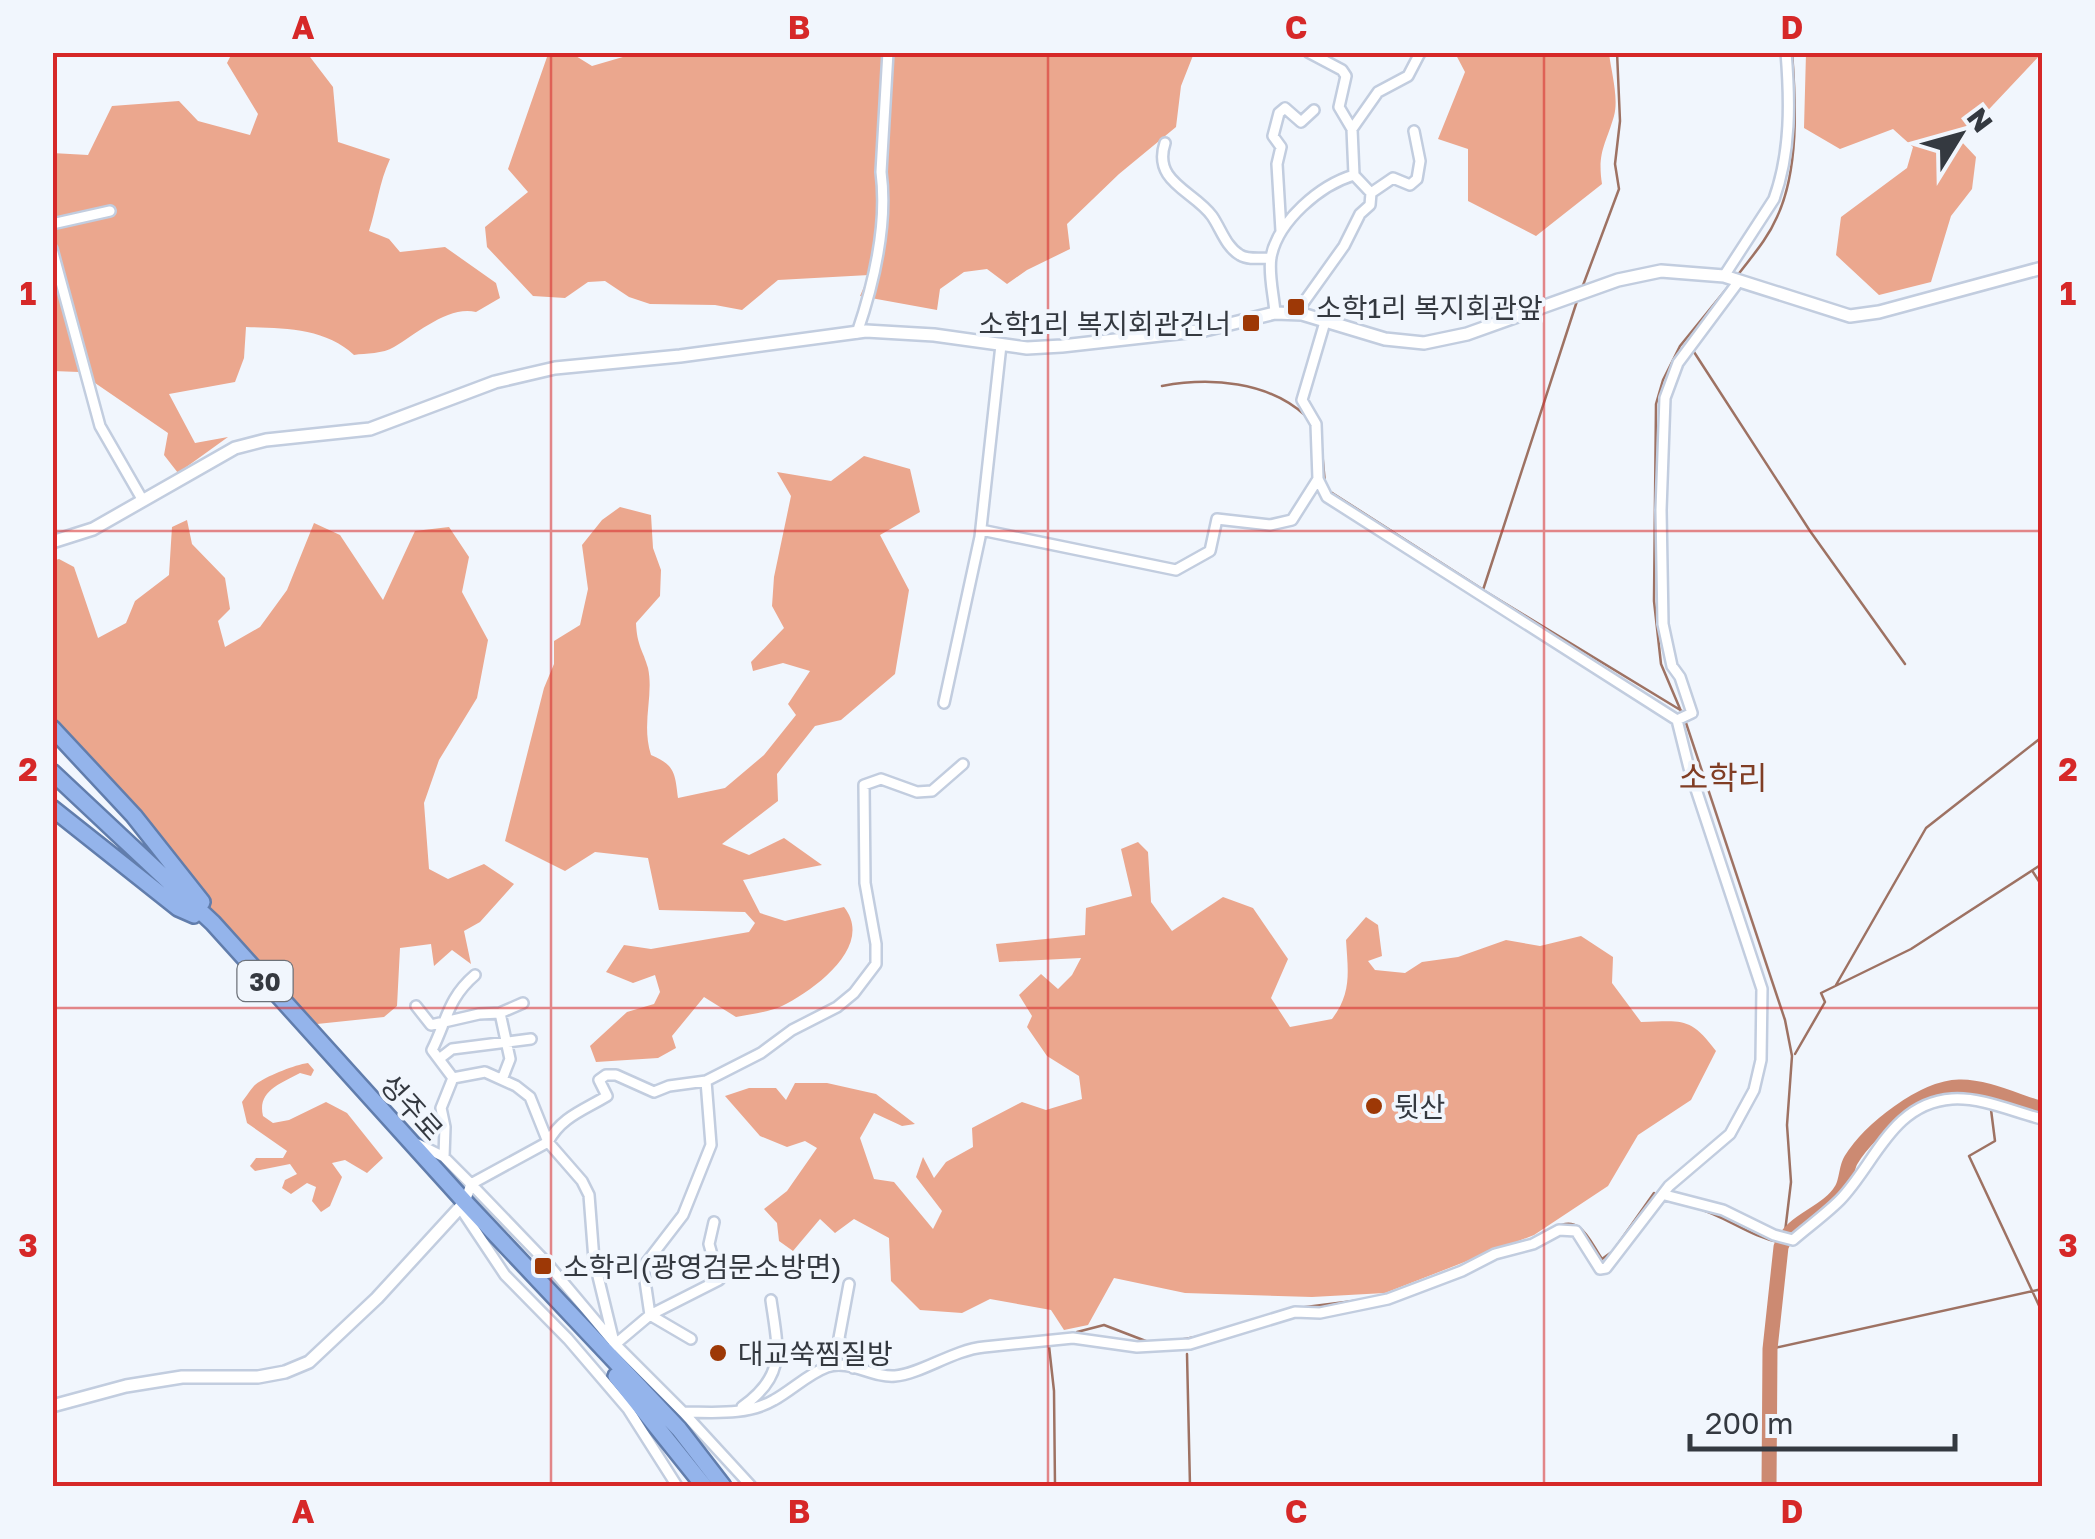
<svg xmlns="http://www.w3.org/2000/svg" width="2095" height="1539" font-family="'Golos Text','Noto Sans KR',sans-serif">
	<rect width="100%" height="100%" fill="#f1f6fd"/>
	<path fill="#eba78e" d="M640,52l554,1 -13,33 -5,41 -57,47 -52,50 3,25 -43,21 -20,14 -20,-15 -23,3 -24,17 -3,21 -77,-14 9,-21 -91,5 -36,30 -27,-5 -65,-1 -21,-7 -24,-16 -17,1 -23,16 -32,-2 -46,-49 -2,-20 43,-35 -20,-23 39,-112 24,-4 21,13z
		M232,53h75l26,34 5,55 52,17c-11,24 -13,47 -21,72l20,8 11,13 45,-5 51,36 4,15 -24,14c-27,-7 -60,22 -82,35 -11,7 -28,6 -40,8 -28,-27 -71,-27 -108,-28l-2,31 -9,24 -66,12 26,49 33,-6 -50,36 -14,-18 4,-22 -89,-61 -26,-1 -1,-218 36,2 24,-49 67,-5 19,20 52,14 8,-21 -31,-51z
		M1455,53h154c2,18 10,45 5,63 -8,28 -17,36 -12,68l-66,52 -68,-35v-52l-30,-10 27,-67z
		M1806,53h236l-82,87 16,17 -4,32 -21,27 -20,66 -52,13 -43,-40 5,-38 66,-49 6,-21 -20,-18 -53,20 -36,-21z
		M864,456l46,13 10,43 -40,23 29,55 -14,84 -54,46 -26,6 -38,48 1,27 -56,43 27,11 35,-17 38,27 -79,15 17,33 25,8 59,-14c31,39 -30,83 -62,99 -13,6 -31,8 -46,11l-32,-20 -32,39 4,12 -18,10 -62,4 -6,-16 37,-34 27,-8 6,-12 -5,-17 -22,8 -27,-11 18,-27 27,4 98,-17 6,-9 -10,-11 -86,-2 -11,-52 -53,-6 -30,19 -60,-30 39,-153 10,-24v-23l26,-16 8,-36 -6,-44 20,-25 18,-13 31,8 2,33 8,22 -1,26 -24,27c1,23 7,27 12,45 6,28 -7,55 3,87 24,10 24,18 27,43l47,-10 39,-33 32,-40 -8,-11 22,-33 -27,-8 -30,8 -2,-9 33,-34 -12,-22 2,-29 17,-81 -14,-24 54,9z
		M187,520l5,24 33,34 5,31 -12,12 7,26 35,-20 27,-37 27,-67 26,12 43,65 32,-69 34,-4 20,30 -7,35 26,48 -11,58 -38,62 -15,43 5,66 19,10 36,-15 30,20 -34,38 -16,9 7,33 -19,-14 -18,16 -3,-22 -31,4 -3,58 -13,11 -67,7 -265,-285v-178l7,-2 15,8 24,71 28,-15 9,-22 34,-26 3,-48z
		M1138,842l10,10 3,50 21,29 51,-34 30,11 35,51 -17,39 19,29 42,-8c20,-26 16,-48 14,-79l20,-23 12,8 4,31 -14,5 7,9 30,3 17,-11 36,-5 48,-17 34,6 41,-10 32,21 -1,26 29,39c41,-1 49,-6 75,29l-25,49 -53,35 -30,51 -74,49 -149,58 -73,4 -127,-4 -71,-15 -26,47 -24,5 -13,-20 -61,-11 -28,14 -42,-3 -29,-29 -2,-43 -35,-19 -19,14 -15,-14 -27,32 -14,-10 -2,-18 -13,-14 23,-18 30,-43 -12,-7 -18,6 -27,-11 -35,-40 24,-8h27l10,12 9,-17h32l49,11 39,30 -13,2 -28,-13 -14,25 14,41 20,3 39,47 9,-18 -26,-34 7,-20 11,21 12,-16 27,-15 -1,-19 50,-26 24,8 36,-11 -3,-23 -32,-20 -20,-29 5,-11 -13,-21 22,-21 17,15 14,-14 9,-17 -82,4 -3,-18 89,-9 1,-27 46,-12 -11,-47z
		M308,1063l6,7 -3,6 -11,-3c-20,11 -43,18 -37,43l10,7 16,-3 37,-18 21,11 36,45 -16,15 -22,-13 -13,3 10,14 -12,29 -9,6 -9,-11 4,-14 -9,-4 -16,11 -9,-6 3,-8 12,-6 -7,-10 -35,7 -5,-5 6,-8h27l4,-7 -40,-28 -5,-21c5,-6 11,-17 17,-20 11,-7 35,-17 49,-19z"/>
	<g fill="none" stroke-linecap="round" stroke-linejoin="round">
		<path stroke="#9e7263" stroke-width="2.5" d="M1737,276c15,-20 30,-36 40,-59 22,-47 19,-113 15,-165
			M1732,282l-52,64 -17,34 -7,24 -2,197 7,63 25,59 99,297 7,36 -5,69 4,57 -6,50
			M1582,288l37,-99 -4,-25 5,-43 -3,-69
			M1577,301l-94,289 199,121
			M1694,352l116,179 95,133
			M1162,386c48,-9 106,-5 144,30
			M1320,428l5,56
			M1329,491l153,98
			M2033,872l9,14
			M1836,985l90,-157 116,-91
			M1795,1054l30,-52 -4,-9 90,-44 131,-85
			M1989,1094l6,47 -26,15 73,156
			M1694,1207c34,10 54,29 88,36
			M1555,1228c25,-15 34,12 47,31l11,-8 41,-58 3,4
			M1411,1285l58,-22
			M1290,1309l71,-9
			M1077,1332l27,-7 47,18
			M1179,1340l22,-4
			M1049,1346l5,45 1,95
			M1770,1349l272,-60
			M1187,1354l3,132"/>
		<path stroke="#cc8a72" stroke-width="15" d="M1769,1486l1,-137 11,-102c10,-28 46,-32 61,-58 5,-9 4,-21 9,-29 19,-31 72,-72 108,-73 26,-1 59,15 83,22"/>
		<defs>
			<path id="minor" d="M1352,129l26,-37 30,-16 12,-23
				M1165,143c-13,39 29,48 47,73 9,13 14,31 28,39 8,5 20,3 31,3
				M1371,193l22,-15 17,7 7,-6 3,-18 -6,-30
				M52,224l58,-13
				M1281,231l-4,-67 4,-17 -8,-11 6,-23 6,-5 16,14 13,-12
				M52,249l48,177 42,73
				M1724,276l50,-77c17,-47 16,-98 12,-147
				M1275,313c-1,-17 -7,-39 -4,-56 7,-36 49,-72 83,-82
				M1291,313l8,-4 45,-63 16,-32 10,-9 1,-12 -17,-18 -2,-46 -13,-22 7,-31 -4,-6 -34,-18
				M857,333c17,-50 31,-108 24,-161l7,-120
				M981,530l195,40 34,-19 7,-32 53,6 22,-5 26,-41
				M944,703l36,-166 21,-192
				M1677,720l15,-7 -12,-36 -8,-11 -9,-42 -2,-114 4,-112 13,-35 61,-82
				M416,1006l15,19 48,-11 21,-1 23,-10
				M500,1013l10,46 -7,18
				M439,1059l13,-10 79,-10
				M453,1078l-21,-28c15,-30 16,-52 43,-75
				M418,1144l26,13 27,27 76,79 68,81 68,68c30,0 64,4 91,-12 18,-10 34,-26 53,-33 22,-8 45,11 68,9 26,-2 58,-26 89,-29l89,-9 64,9 53,-3 105,-32 25,1 68,-14 74,-28 33,-17 38,-10 26,-14 17,1 24,38 6,-1 63,-82 61,-52 24,-44 7,-30 1,-71 -73,-221 -12,-48 -350,-223 -9,-18 -2,-55 -14,-24 23,-78
				M444,1157l1,-30 -4,-19 12,-30 32,-6 31,14 14,11 18,45 34,39 7,14 5,65 20,82
				M1665,1195l58,15 51,25 19,5c15,-13 33,-26 47,-40 35,-36 52,-97 112,-101 29,-2 62,13 90,20
				M465,1202l6,-18 77,-42c13,-25 36,-32 59,-46l-8,-16 7,-5h10l38,17 15,-6 37,-5
				M461,1209l44,66 63,64 60,70 49,77
				M849,1284l-10,54 14,30
				M691,1339l-41,-24 69,-35 -10,-36 5,-22
				M612,1347l38,-32 -7,-48 40,-52 28,-70 -5,-64 55,-28 31,-23 45,-23 17,-14 22,-29v-20l-11,-61 -1,-98 17,-6 36,13 15,-1 31,-27
				M742,1407c45,-32 36,-58 29,-107
				M683,1412l68,74"/>
			<path id="tertiary" d="M52,542l41,-13 142,-81 31,-8 104,-11 125,-47 60,-14 125,-12 186,-25 68,4 93,13 35,-2 143,-16 70,-17 27,1 83,25 39,4 43,-9 151,-54 43,-9 63,5 126,40 29,-4 163,-44
				M52,1406l74,-20 56,-9h76l27,-5 24,-10 68,-64 88,-96"/>
			<path id="trunk" d="M52,728l82,88 68,86
				M52,772l161,151 252,279 214,227 44,57
				M52,808l126,100 16,7
				M616,1376l88,110"/>
		</defs>
		<use href="#minor" stroke="#c2cddf" stroke-width="14"/>
		<use href="#tertiary" stroke="#c2cddf" stroke-width="16"/>
		<use href="#trunk" stroke="#617dac" stroke-width="20"/>
		<use href="#minor" stroke="#fff" stroke-width="9"/>
		<use href="#tertiary" stroke="#fff" stroke-width="11"/>
		<use href="#trunk" stroke="#94b4eb" stroke-width="15"/>
	</g>
	<path fill="none" stroke="#d62828" stroke-width="2.5" stroke-opacity="0.55" d="M551,52v1434M1048,52v1434M1544,52v1434M52,531h1990M52,1008h1990"/>
	<g fill="#9d3806" stroke="#f1f6fd" stroke-width="4">
		<rect x="1286" y="297" width="20" height="20" rx="5"/>
		<rect x="1241" y="313" width="20" height="20" rx="5"/>
		<circle cx="1374" cy="1106" r="10"/>
		<rect x="533" y="1256" width="20" height="20" rx="5"/>
		<circle cx="718" cy="1353" r="10"/>
	</g>
	<g text-anchor="middle" dominant-baseline="central" stroke-width="8" stroke-linejoin="round" paint-order="stroke">
		<rect fill="#f1f6fd" stroke="#6d7279" stroke-width="2.5" x="237.5" y="961" width="55" height="40" rx="8"/>
		<g font-size="25" font-weight="bold" fill="#343940">
			<text x="265" y="981">30</text>
		</g>
		<g font-size="28" fill="#343940" stroke="#f1f6fd" text-anchor="start">
			<text x="1316" y="307">소학1리 복지회관앞</text>
			<text x="1231" y="323" text-anchor="end">소학1리 복지회관건너</text>
			<text x="1394" y="1106">뒷산</text>
			<text x="563" y="1266">소학리(광영검문소방면)</text>
			<text x="738" y="1353">대교쑥찜질방</text>
		</g>
		<g font-size="28" fill="#343940" stroke="#f1f6fd">
			<text transform="translate(412 1107) rotate(48)">성주로</text>
		</g>
		<g font-size="32" fill="#803d24" stroke="#f1f6fd">
			<text x="1723" y="777">소학리</text>
		</g>
	</g>
	<rect width="2095" height="1539" fill="none" stroke="#f1f6fd" stroke-width="110"/>
	<g transform="translate(1960 135) rotate(53)" stroke="#f1f6fd" stroke-width="8" paint-order="stroke">
	<path d="M0-8L18 38L0 25L-18 38Z" fill="#343940"/>
	<text y="-15" font-size="28" font-weight="bold" text-anchor="middle" fill="#343940">N</text>
	</g>
	<path d="M1690 1434v15h265v-15" fill="none" stroke="#343940" stroke-width="5"/>
	<text x="1705" y="1434" font-size="30" fill="#343940" stroke="#f1f6fd" stroke-width="8" paint-order="stroke">200 m</text>
	<rect x="55" y="55" width="1985" height="1429" fill="none" stroke="#d62828" stroke-width="4"/>
	<g font-size="32" text-anchor="middle" font-weight="bold" fill="#d62828">
		<text x="303" y="39">A</text>
		<text x="799" y="39">B</text>
		<text x="1296" y="39">C</text>
		<text x="1792" y="39">D</text>
		<text x="28" y="305">1</text>
		<text x="2068" y="305">1</text>
		<text x="28" y="781">2</text>
		<text x="2068" y="781">2</text>
		<text x="28" y="1257">3</text>
		<text x="2068" y="1257">3</text>
		<text x="303" y="1523">A</text>
		<text x="799" y="1523">B</text>
		<text x="1296" y="1523">C</text>
		<text x="1792" y="1523">D</text>
	</g>
</svg>
